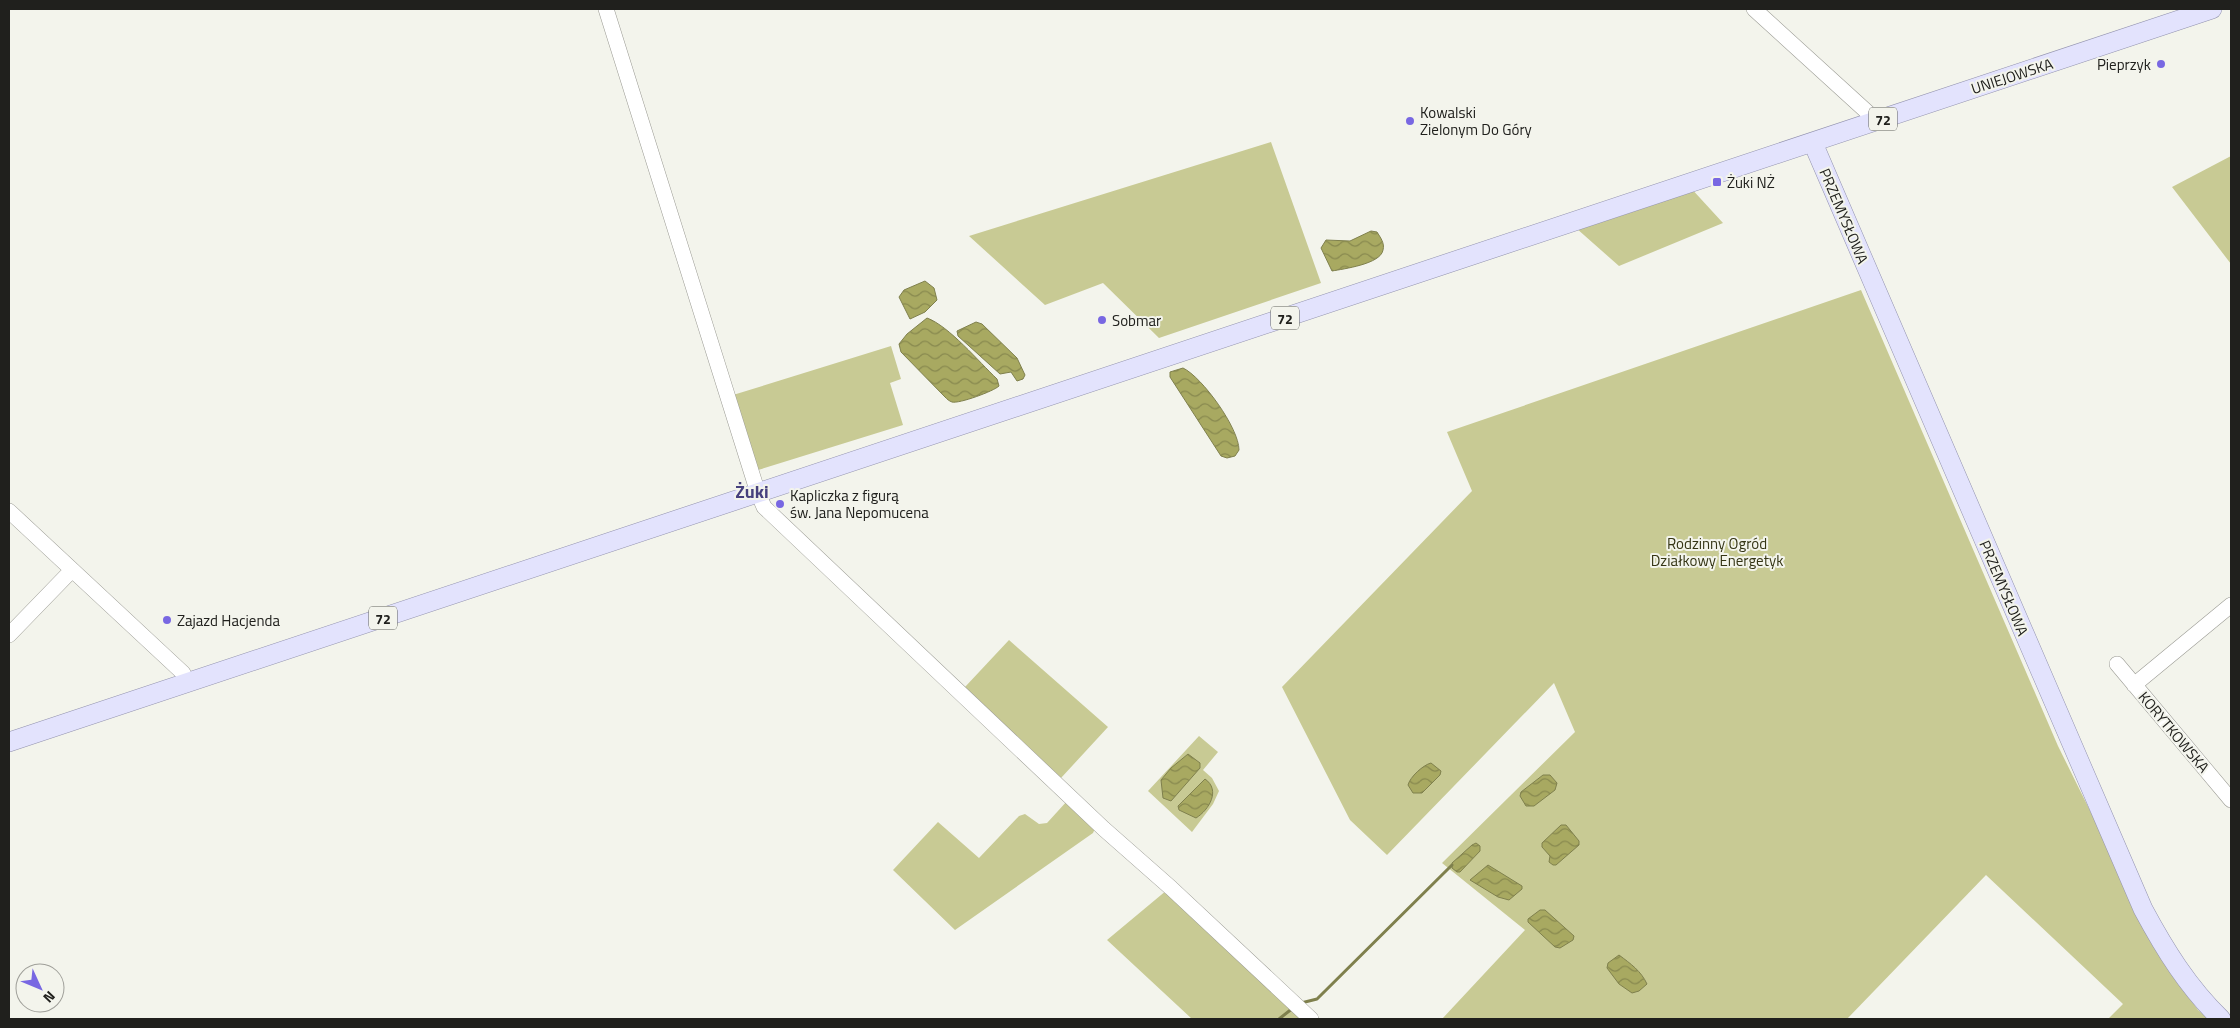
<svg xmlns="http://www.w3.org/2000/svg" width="2240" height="1028" font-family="'Titillium Web',sans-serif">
	<defs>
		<pattern id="water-waves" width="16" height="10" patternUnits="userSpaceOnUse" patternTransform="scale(1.25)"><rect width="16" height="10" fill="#a8a961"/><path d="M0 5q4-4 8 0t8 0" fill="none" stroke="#88894f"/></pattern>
	</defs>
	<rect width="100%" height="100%" fill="#f3f4ec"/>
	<path fill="#c8ca94" d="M1271,142l50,141 -162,55 -56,-55 -58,22 -76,-69z
		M2231,156v108l-59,-77z
		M1689,186l34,37 -104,43 -43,-38z
		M1861,290l197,456 109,220 31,44 11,9h-101l15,-15 -137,-129 -139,144h-405l83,-89 -83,-67 133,-131 -21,-49 -167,172 -37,-35 -68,-133 190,-196 -25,-59z
		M891,346l10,33 -11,4 13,42 -148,46 -22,-76z
		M1009,640l99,87 -47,51 -96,-91z
		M1199,736l19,16 -15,18 9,8 7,13 -6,13 -21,28 -44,-41z
		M1068,800l28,26 -3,7 -138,97 -62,-60 45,-48 41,36 40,-42 6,-2 14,10 8,-1z
		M1167,890l137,129h-112l-85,-79z"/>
	<path fill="url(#water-waves)" stroke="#7f804d" d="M1371,231l6,1c3,5 8,11 6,18 -2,14 -40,19 -51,21l-11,-23 5,-8 24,1z
		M925,281l9,7 3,12 -12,12 -15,7 -11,-22 5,-7z
		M927,318c22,8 52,44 70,61l2,7c-5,5 -40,18 -47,16 -3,-1 -5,-3 -7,-5l-44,-45 -2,-8 8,-10z
		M976,322l6,2 35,34 8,17 -2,4 -6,2 -6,-9 -11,2 -42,-38 -1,-5z
		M1183,368c19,9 56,60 56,82l-4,6 -8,2 -6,-2 -51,-79v-5z
		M1188,754l12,9v5l-29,33 -8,-3 -2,-18 10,-12z
		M1431,763l10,8 -1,4 -18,18h-9l-5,-8c2,-8 15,-20 23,-22z
		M1543,775h7l7,8 -2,7 -21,16h-8l-6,-10 1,-4z
		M1205,779c16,11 4,31 -9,39l-17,-8 -1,-4z
		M1561,825h5l13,16v4l-23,20h-3l-4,-3 1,-6 -8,-9v-4z
		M1476,843l4,3v5l-20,21h-3l-5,-4v-5l20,-18z
		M1488,865l34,21v3l-13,11 -11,-3 -28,-17z
		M1540,910h5l29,26 -1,4 -13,8 -5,-1 -27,-25v-3z
		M1619,955c12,9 22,16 28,29l-8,7 -7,2 -13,-9 -12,-16 1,-5z"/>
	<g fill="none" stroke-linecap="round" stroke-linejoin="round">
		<path stroke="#7f804d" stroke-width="3" d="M1301,1003l16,-4 135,-134
			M1279,1019l14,-11"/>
		<defs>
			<path id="minor" d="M606,9l152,484 6,14 340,322 67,59 140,131
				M1754,9l123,112
				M9,511l174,162 4,10
				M9,635l63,-65
				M2117,664l114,136
				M2134,685l97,-80"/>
			<path id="major" d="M1813,143l330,766c22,41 45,78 78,110
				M9,742l2203,-733"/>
		</defs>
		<use href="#minor" stroke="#9b9b94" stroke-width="16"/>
		<use href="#major" stroke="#9292ae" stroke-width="20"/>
		<use href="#minor" stroke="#fff" stroke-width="15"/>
		<use href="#major" stroke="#e3e3fd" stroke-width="19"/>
	</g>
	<g fill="#7867e2" stroke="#f3f4ec" stroke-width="2">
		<circle cx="2161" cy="64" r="5"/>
		<circle cx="1410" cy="121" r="5"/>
		<rect x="1712" y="177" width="10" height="10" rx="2.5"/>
		<circle cx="1102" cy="320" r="5"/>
		<circle cx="780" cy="504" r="5"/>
		<circle cx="167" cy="620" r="5"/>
	</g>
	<g text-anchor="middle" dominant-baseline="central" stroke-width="4" stroke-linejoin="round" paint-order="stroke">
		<g fill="#f3f4ec" stroke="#5f605b" stroke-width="1">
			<rect x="1869" y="107.5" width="28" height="23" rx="4"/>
			<rect x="1271" y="306.5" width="28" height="23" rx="4"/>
			<rect x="369" y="606.5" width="28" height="23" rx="4"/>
		</g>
		<g font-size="14" font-weight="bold" fill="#20201d">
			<text x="1883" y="119">72</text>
			<text x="1285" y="318">72</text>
			<text x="383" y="618">72</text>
		</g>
		<g font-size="15" fill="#20201d" stroke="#f3f4ec" text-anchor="start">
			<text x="2151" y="64" text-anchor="end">Pieprzyk</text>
			<text x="1420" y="112">Kowalski<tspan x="1420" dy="17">Zielonym Do Góry</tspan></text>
			<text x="1727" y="182">Żuki NŻ</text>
			<text x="1112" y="320">Sobmar</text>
			<text x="790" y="495">Kapliczka z figurą<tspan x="790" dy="17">św. Jana Nepomucena</tspan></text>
			<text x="177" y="620">Zajazd Hacjenda</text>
		</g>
		<g font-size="15" fill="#20201d" stroke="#f3f4ec">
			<text transform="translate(2012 76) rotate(-18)">UNIEJOWSKA</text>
			<text transform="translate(1844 216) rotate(67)">PRZEMYSŁOWA</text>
			<text transform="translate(2004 588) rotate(67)">PRZEMYSŁOWA</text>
			<text transform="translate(2174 732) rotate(50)">KORYTKOWSKA</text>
		</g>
		<g font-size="15" fill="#353515" stroke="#f3f4ec">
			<text x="1717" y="543">Rodzinny Ogród<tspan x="1717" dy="17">Działkowy Energetyk</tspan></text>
		</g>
		<g font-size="18" font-weight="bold" fill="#46407d" stroke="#f3f4ec">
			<text x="752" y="491">Żuki</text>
		</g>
	</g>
	<rect width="2240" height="1028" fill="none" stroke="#20201d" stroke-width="20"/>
	<g transform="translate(40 988) rotate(134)"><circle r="24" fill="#f3f4ec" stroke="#9f9f99"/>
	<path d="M0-4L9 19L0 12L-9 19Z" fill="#7867e2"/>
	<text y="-8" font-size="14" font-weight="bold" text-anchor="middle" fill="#20201d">N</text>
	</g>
</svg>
